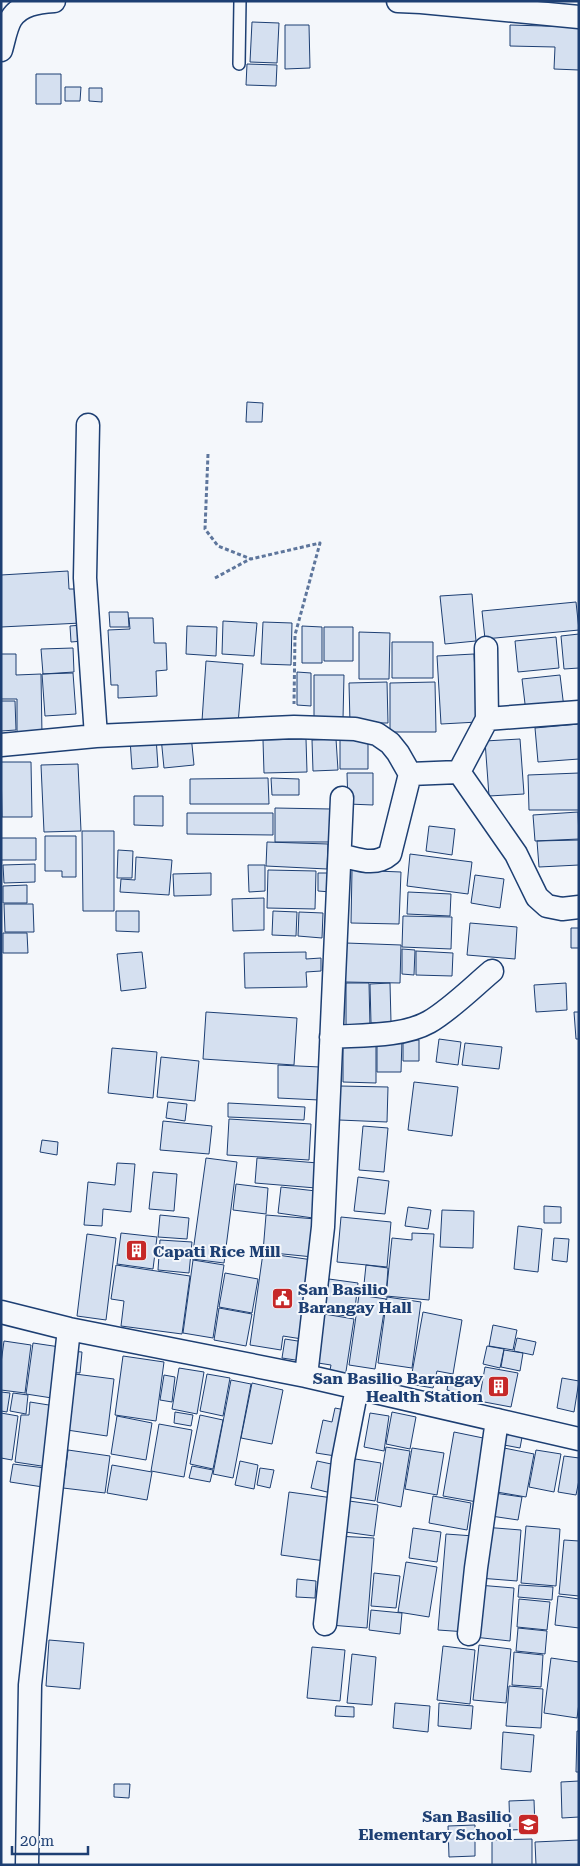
<svg xmlns="http://www.w3.org/2000/svg" width="580" height="1866" font-family="'Roboto Serif',serif">
	<rect width="100%" height="100%" fill="#f4f7fb"/>
	<path fill="#d5e0f0" stroke="#1d3f73" d="M252,22l27,1 -2,40 -27,-1z
		M285,25h24l1,43 -25,1z
		M510,25l69,2v43l-25,-1 1,-22 -45,-1z
		M247,64l30,1 -1,21 -30,-1z
		M36,74h25v30h-25z
		M65,87h16l-1,14h-15z
		M89,88h13v14l-13,-1z
		M247,402l16,1 -1,19h-16z
		M68,571l1,18h10l2,34 -80,4v-52z
		M472,594l4,47 -31,3 -5,-48z
		M576,602l3,28 -94,9 -3,-28z
		M109,612h19l1,15h-19z
		M129,618h24l1,25h12l1,27 -11,1 1,25 -39,2v-13h-7l-3,-55 22,-1z
		M223,621l34,2 -3,33 -32,-2z
		M263,622l29,1 -1,42 -30,-1z
		M82,625l1,16 -12,1 -1,-16z
		M187,626l30,1 -1,29 -30,-2z
		M302,626l20,1v36h-20z
		M324,627h29v34h-29z
		M359,632l31,1 -1,46h-30z
		M579,634v34l-15,1 -3,-33z
		M556,637l3,31 -41,4 -3,-31z
		M392,642h41v36h-41z
		M73,648l1,24 -31,2 -2,-25z
		M1,654h15v21l25,-1 1,61h-25v-36h-16z
		M474,654l4,68 -37,2 -4,-68z
		M206,661l37,3 -5,60 -36,-3z
		M297,672l14,1v33l-14,-1z
		M73,673l3,41 -31,2 -3,-42z
		M314,675h30l-1,44 -29,-1z
		M560,675l4,33 -38,4 -4,-33z
		M387,682l1,41h-38l-1,-40z
		M435,682l1,50h-46v-49z
		M1,701h14l1,29 -15,1z
		M579,724v35l-41,3 -3,-34z
		M191,735l3,30 -30,3 -3,-31z
		M340,736h28v33h-28z
		M156,737l2,30 -26,2 -2,-30z
		M306,739l1,33 -43,1 -1,-33z
		M336,739l2,31 -25,1 -1,-31z
		M520,739l4,55 -35,2 -4,-55z
		M1,762h30l1,55h-30z
		M78,764l3,67 -37,1 -3,-67z
		M347,773h26v32l-25,-1z
		M579,773v37h-50l-1,-35z
		M268,778l1,26h-79v-25z
		M271,778l28,1v16h-27z
		M134,796h29v30l-29,-1z
		M275,808l56,1v33h-56z
		M578,812l1,27 -44,2 -2,-26z
		M187,813h86v22l-86,-1z
		M429,826l26,3 -3,26 -26,-4z
		M82,831h32v80h-31z
		M45,836h31v41h-14v-6h-17z
		M1,838h35v22h-35z
		M579,840v25l-40,2 -2,-26z
		M267,842l61,2 -1,25 -61,-3z
		M118,850l15,1 -1,27h-15z
		M410,854l62,8 -4,32 -61,-8z
		M136,857l36,3 -3,35 -49,-3 1,-13 14,1z
		M35,864v18l-31,1 -1,-18z
		M248,865h17v26l-16,1z
		M268,870l48,1 -1,38 -48,-1z
		M352,870l49,2 -2,52 -48,-1z
		M211,873v22l-37,1 -1,-22z
		M318,873h14l-1,19 -13,-1z
		M475,875l29,4 -4,29 -29,-5z
		M27,885v18h-24v-17z
		M408,892l43,2 -1,22 -43,-2z
		M264,898v32l-31,1 -1,-32z
		M4,904h29l1,28h-29z
		M116,911h23v21l-23,-1z
		M273,911l24,1 -1,24 -24,-1z
		M299,912l24,1 -1,25 -24,-2z
		M403,916l49,1 -1,32 -49,-2z
		M470,923l47,4 -2,32 -48,-4z
		M571,928h8v20h-8z
		M3,933h24l1,20h-25z
		M346,943l55,2 -1,38 -55,-1z
		M402,949l13,1 -1,25 -12,-1z
		M416,951l37,2 -1,23 -36,-1z
		M142,952l4,36 -25,3 -4,-37z
		M306,952v7l15,-1v13l-15,1 1,15 -62,1 -1,-35z
		M346,983h23l1,45h-24z
		M390,983l1,39 -20,1 -1,-39z
		M566,983l1,27 -31,2 -2,-27z
		M206,1012l91,6 -3,47 -91,-6z
		M574,1012h5v27h-3z
		M377,1039h25l-1,33h-24z
		M439,1039l22,3 -3,23 -22,-3z
		M343,1040l33,1v42l-33,-1z
		M403,1040h16v21h-16z
		M465,1043l37,4 -3,22 -37,-4z
		M112,1048l45,4 -4,46 -45,-5z
		M161,1057l38,4 -4,40 -38,-4z
		M278,1065l42,2 -1,33 -41,-2z
		M414,1082l44,5 -6,49 -44,-6z
		M340,1086l48,1 -1,35 -48,-2z
		M168,1102l19,2 -2,17 -19,-3z
		M228,1103l77,4 -1,13 -76,-3z
		M229,1119l82,5 -2,36 -82,-5z
		M163,1121l49,5 -3,28 -49,-4z
		M363,1126l25,2 -4,44 -25,-2z
		M42,1140l16,2 -1,13 -17,-3z
		M206,1158l31,4 -13,101 -32,-4z
		M257,1158l61,5 -2,25 -61,-5z
		M117,1163l18,1 -4,48 -28,-3 -1,17 -18,-1 4,-43 27,3z
		M153,1172l24,2 -3,37 -25,-2z
		M358,1177l31,4 -4,33 -31,-3z
		M236,1184l32,4 -2,26 -33,-4z
		M281,1187l35,4 -3,27 -35,-5z
		M544,1206l17,1v16h-17z
		M408,1207l23,3 -3,19 -23,-3z
		M442,1210l32,1 -1,37 -33,-1z
		M160,1215l29,3 -2,21 -29,-2z
		M266,1215l50,4 -3,38 -50,-5z
		M341,1217l50,5 -4,45 -50,-5z
		M518,1226l24,3 -4,43 -24,-3z
		M121,1233l36,4 -4,32 -36,-5z
		M412,1233l22,1 -5,66 -43,-4 6,-58 20,2z
		M87,1234l29,4 -10,82 -29,-4z
		M554,1238l15,1 -2,23 -15,-2z
		M160,1240l32,2 -3,31 -31,-3z
		M263,1253l50,7 -11,79 -19,-3 -2,14 -31,-5z
		M193,1260l31,5 -11,73 -30,-5z
		M116,1265l74,11 -8,58 -61,-8 3,-25 -13,-2z
		M366,1265l22,3 -2,28 -23,-2z
		M225,1273l33,6 -6,34 -33,-6z
		M329,1279l29,4 -4,34 -30,-4z
		M359,1295l27,4 -11,70 -26,-4z
		M387,1297l34,5 -9,66 -34,-5z
		M219,1308l33,6 -6,32 -32,-6z
		M423,1312l39,8 -9,54 -16,-3 -4,17 -23,-4z
		M324,1314l30,5 -9,59 -16,-3 2,-10 -13,-2z
		M493,1325l24,5 -4,20 -24,-4z
		M517,1338l19,4 -3,13 -19,-4z
		M285,1339l19,3 -2,19 -20,-3z
		M4,1341l27,4 -6,48 -24,-3v-27z
		M33,1343l27,4 -8,51 -26,-4z
		M487,1346l17,3 -4,19 -17,-4z
		M504,1350l19,3 -3,18 -19,-4z
		M69,1351l13,1 -2,21 -13,-1z
		M123,1356l41,6 -8,59 -41,-6z
		M485,1367l33,6 -7,34 -32,-6z
		M179,1368l25,4 -7,42 -25,-5z
		M75,1374l39,5 -7,57 -40,-6z
		M207,1374l23,4 -7,38 -23,-5z
		M164,1375l11,2 -3,25 -12,-2z
		M449,1378l13,3 -3,12 -12,-3z
		M562,1378l17,3 -5,31 -17,-4z
		M231,1380l20,4 -18,94 -20,-4z
		M252,1383l31,7 -11,54 -31,-6z
		M1,1392l9,1 -3,19 -6,-1z
		M13,1393l15,2 -2,19 -16,-3z
		M30,1402l25,4 -7,61 -33,-5 6,-47h8z
		M335,1408l15,3 -8,46 -26,-4 7,-33 9,2z
		M175,1412l18,3 -2,11 -17,-3z
		M392,1412l24,5 -6,32 -24,-5z
		M1,1413l17,3 -6,44 -11,-2z
		M370,1413l19,3 -5,35 -20,-4z
		M200,1415l23,5 -10,49 -23,-5z
		M117,1416l35,7 -6,37 -35,-6z
		M159,1424l33,6 -8,47 -33,-6z
		M506,1429l17,3 -3,16 -16,-3z
		M454,1432l34,7 -11,63 -34,-6z
		M386,1447l24,4 -9,56 -24,-5z
		M499,1447l35,7 -8,43 -35,-6z
		M412,1448l32,5 -7,42 -32,-6z
		M68,1450l42,6 -5,37 -42,-5z
		M536,1450l25,4 -7,38 -25,-5z
		M564,1456l15,2v22l-3,15 -18,-3z
		M349,1458l32,5 -6,38 -34,-5z
		M240,1461l18,4 -4,24 -19,-4z
		M317,1461l19,4 -5,28 -20,-5z
		M13,1464l32,4 -2,19 -33,-5z
		M112,1465l40,7 -5,28 -40,-7z
		M192,1466l21,4 -3,12 -21,-4z
		M260,1468l14,2 -4,18 -13,-3z
		M289,1492l44,6 -8,63 -44,-6z
		M494,1493l28,4 -4,23 -27,-4z
		M433,1496l38,7 -4,27 -38,-7z
		M342,1500l36,5 -4,31 -36,-5z
		M526,1526l34,3 -4,57 -35,-3z
		M483,1527l38,3 -4,51 -38,-3z
		M413,1528l28,4 -4,30 -28,-4z
		M446,1534l28,2 -7,96 -29,-2z
		M336,1536l38,2 -7,90 -37,-3z
		M564,1540l15,1v55l-20,-2z
		M406,1562l31,5 -8,50 -31,-5z
		M374,1573l26,3 -4,32 -25,-2z
		M297,1579l19,2 -1,17 -19,-1z
		M478,1585l36,3 -4,53 -36,-4z
		M519,1585l34,2 -1,13 -34,-3z
		M558,1596l21,3v29l-24,-3z
		M519,1599l31,3 -3,28 -30,-3z
		M371,1610l31,3 -2,21 -31,-4z
		M518,1628l29,3 -2,23 -29,-3z
		M49,1640l35,3 -4,46 -34,-3z
		M479,1645l32,4 -5,54 -33,-3z
		M443,1646l32,4 -5,54 -33,-4z
		M312,1647l33,3 -5,51 -33,-3z
		M514,1652l29,3 -2,32 -29,-2z
		M352,1654l24,3 -4,48 -25,-2z
		M551,1658l28,4v41l-2,15 -33,-5z
		M509,1686l34,3 -2,39 -35,-2z
		M395,1703l35,3 -2,26 -35,-4z
		M439,1703l34,3 -2,23 -33,-3z
		M336,1706l18,1v10l-19,-1z
		M577,1731h2v41h-3z
		M503,1732l31,3 -3,37 -30,-3z
		M579,1781v36l-17,1 -1,-36z
		M114,1784h16l-1,14 -15,-1z
		M534,1800l1,29 -25,1 -1,-29z
		M475,1825v31l-26,1 -1,-31z
		M532,1839v26h-40v-25z
		M579,1840v25h-43l-1,-23z"/>
	<g fill="none" stroke-linecap="round" stroke-linejoin="round">
		<defs>
			<path id="lane" d="M239,64l1,-63"/>
			<path id="street" d="M398,1l23,1 158,15
				M1,50c3,-10 5,-23 10,-31 9,-15 28,-17 43,-18
				M88,425l-3,153 11,158
				M486,648l1,71
				M1,745l95,-9 198,-9 61,2 22,5 13,9 8,10 12,21
				M459,772l57,82 21,43 10,9 15,3 17,-2
				M459,772l28,-53 92,-7
				M340,855c18,4 35,12 50,-1l20,-80 49,-2
				M331,1037c31,-2 71,0 98,-15 21,-12 44,-35 63,-51
				M1,1312l68,17 237,47 273,63
				M306,1376l17,-149 19,-429
				M325,1624l18,-164 14,-72
				M469,1634l7,-66 21,-148
				M27,1865l3,-180 39,-356"/>
		</defs>
		<use href="#lane" stroke="#1d3f73" stroke-width="14"/>
		<use href="#street" stroke="#1d3f73" stroke-width="25"/>
		<path stroke="#5e769c" stroke-width="3" stroke-dasharray="4 2.5" stroke-linecap="butt" d="M208,454l-3,75 13,17 33,13 69,-16 -25,92 -1,69
			M215,578l35,-19"/>
		<use href="#lane" stroke="#f4f7fb" stroke-width="11"/>
		<use href="#street" stroke="#f4f7fb" stroke-width="22"/>
	</g>
	<defs>
		<symbol id="building-square" viewBox="-11 -11 22 22"><rect x="-9" y="-9" width="18" height="18" rx="4" fill="#c62828" stroke="#f4f7fb"/><path d="M-4-6H4V6H1V3H-1V6H-4ZM-2.5-4.3h1.7v1.8h-1.7ZM.8-4.3h1.7v1.8H.8ZM-2.5-1h1.7V.8h-1.7ZM.8-1h1.7V.8H.8Z" fill="#fff"/></symbol>
		<symbol id="civic-square" viewBox="-11 -11 22 22"><rect x="-9" y="-9" width="18" height="18" rx="4" fill="#c62828" stroke="#f4f7fb"/><path d="M-.6-6.5H3V-4.5H.6V-3L4-1V1h2V6H-6V1h2V-1L-.6-3ZM-1.2 2.5V6h2.4V2.5Z" fill="#fff"/></symbol>
		<symbol id="school-square" viewBox="-11 -11 22 22"><rect x="-9" y="-9" width="18" height="18" rx="4" fill="#c62828" stroke="#f4f7fb"/><path d="M0-5L7-2L0 1L-7-2ZM-4 1L0 2.5L4 1V4Q0 6-4 4Z" fill="#fff"/></symbol>
	</defs>
	<g fill-rule="evenodd">
		<use href="#building-square" x="124" y="1238" width="25" height="25"/>
		<use href="#civic-square" x="270" y="1286" width="25" height="25"/>
		<use href="#building-square" x="486" y="1374" width="25" height="25"/>
		<use href="#school-square" x="516" y="1812" width="25" height="25"/>
	</g>
	<g text-anchor="middle" dominant-baseline="central" stroke-width="4" stroke-linejoin="round" paint-order="stroke">
		<g font-size="16" font-weight="bold" fill="#1d3f73" stroke="#f4f7fb" text-anchor="start">
			<text x="153" y="1251">Capati Rice Mill</text>
			<text x="298" y="1289">San Basilio<tspan x="298" dy="18">Barangay Hall</tspan></text>
			<text x="483" y="1378" text-anchor="end">San Basilio Barangay<tspan x="483" dy="18">Health Station</tspan></text>
			<text x="512" y="1816" text-anchor="end">San Basilio<tspan x="512" dy="18">Elementary School</tspan></text>
		</g>
	</g>
	<rect width="580" height="1866" fill="none" stroke="#1d3f73" stroke-width="5"/>
	<path d="M12 1846v8h76v-8" fill="none" stroke="#1d3f73" stroke-width="2.5"/>
	<text x="20" y="1846" font-size="15" fill="#1d3f73" stroke="#f4f7fb" stroke-width="4" paint-order="stroke">20 m</text>
</svg>
